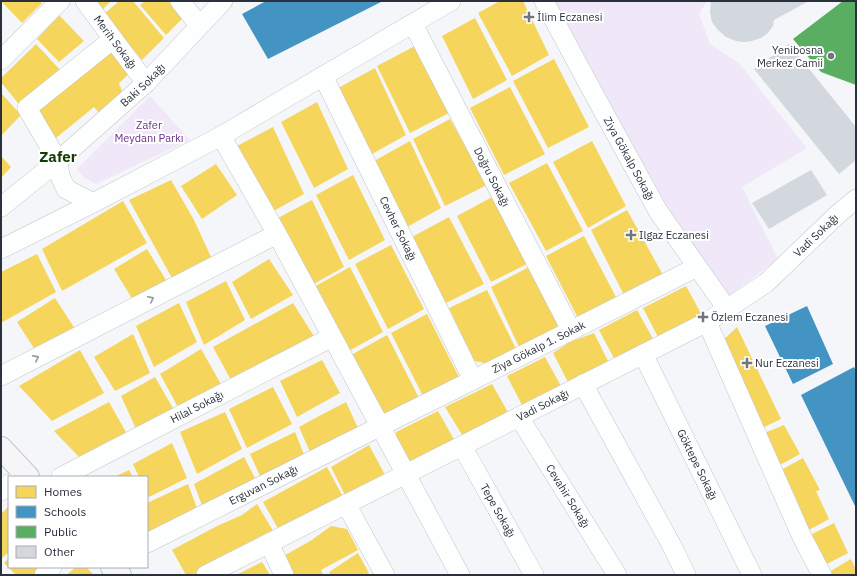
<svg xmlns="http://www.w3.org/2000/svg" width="857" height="576" font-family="'IBM Plex Sans',sans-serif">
	<rect width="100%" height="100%" fill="#f4f6f9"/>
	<path fill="#f0e8f8" d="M552,1h155l-8,13 11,30 29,19 68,85 -65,39 36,72 -49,37 -63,-89z
		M150,96l40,44 -94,44 -13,-7 -6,-8z"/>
	<path fill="#f6d55c" d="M1,1h38l3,2 -20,20z
		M94,1h17l-9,9z
		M119,1h14l31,37 -22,22 -38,-46z
		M145,1h23l15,17 -17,17 -26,-30z
		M500,1h23l26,54 -37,21 -34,-63z
		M59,15l25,26 -25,21 -22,-23z
		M475,18l32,62 -34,19 -31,-63z
		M36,44l26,28 -40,36 -21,-26v-4z
		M110,46l20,27 -11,10 4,11 -23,20 -6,-7 -38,31 -22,-30z
		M415,46l36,66 -41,21 -33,-67z
		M554,59l35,68 -41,21 -35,-67z
		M375,68l31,67 -34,19 -34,-66z
		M510,87l35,67 -41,21 -34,-67z
		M1,94h1l19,21 -20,21z
		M317,102l31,67 -34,19 -33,-66z
		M450,119l37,66 -42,21 -32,-67z
		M273,127l31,67 -34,19 -33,-67z
		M410,141l31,67 -34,19 -33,-66z
		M592,141l34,65 -38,22 -35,-66z
		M1,156l10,11 -10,11z
		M547,163l36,68 -37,20 -37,-68z
		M216,164l21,31 -35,24 -21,-33z
		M353,175l32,65 -36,20 -33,-65z
		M171,180l23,40 18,39 -39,21 -44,-80z
		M494,196l35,67 -38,19 -34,-66z
		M312,200l32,67 -34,19 -34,-67z
		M123,201l24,42 -85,48 -20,-42z
		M627,210l36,65 -39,20 -33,-65z
		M449,217l35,67 -38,19 -34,-66z
		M584,236l33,63 -38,21 -33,-64z
		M391,245l33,64 -36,20 -33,-65z
		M147,249l22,36 -33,20 -22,-36z
		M37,254l19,38 -55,31v-51z
		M269,259l24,36 -42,24 -19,-37z
		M350,267l33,65 -36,20 -33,-65z
		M529,267l31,59 -41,21 -28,-60z
		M226,281l19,39 -41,25 -18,-43z
		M686,286l18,33 -44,22 -17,-33z
		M487,290l29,59 -26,15 -16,-3 -25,-53z
		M55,298l22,34 -38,24 -22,-34z
		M179,303l18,39 -43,25 -18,-41z
		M293,303l22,35 -83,44 -19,-35z
		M637,310l19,34 -39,20 -18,-34z
		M427,314l33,65 -36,19 -33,-65z
		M737,327l44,92 -21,10 -41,-85z
		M594,333l17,34 -41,19 -17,-33 17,-11z
		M133,334l17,39 -35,18 -21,-34z
		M387,335l33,65 -36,20 -33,-65z
		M201,349l21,37 -43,23 -19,-35z
		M80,350l24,43 -52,28 -33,-35z
		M545,357l17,31 -39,19 -16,-31z
		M322,360l18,33 -43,24 -17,-36z
		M155,377l19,33 -37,21 -16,-35z
		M492,384l18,32 -46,22 -19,-31z
		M273,387l19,37 -45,24 -18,-39z
		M109,402l18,32 -48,23 -25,-26z
		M346,402l12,26 -48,24 -11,-25 22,-12z
		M438,411l18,32 -38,19 -14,-2 -7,-13 -1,-15z
		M225,412l17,37 -45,25 -17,-42z
		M784,425l16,29 -22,12 -16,-32z
		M295,432l10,25 -44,21 -11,-24z
		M172,443l15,35 -38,19 -2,-5v-15h-8l-6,-13z
		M369,445l16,30 -39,22 -15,-30z
		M244,457l12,23 -53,28 -9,-24z
		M803,458l17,32 -4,1 13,28 -20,11 -15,-29 3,-1 -16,-30z
		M327,467l16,30 -63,35 -17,-30z
		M129,470l4,7h-19z
		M188,484l10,27 -48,24 -3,-3v-29z
		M257,504l18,30 -78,41h-11l-14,-25 45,-24 25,-11z
		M9,506v46l-8,7v-45z
		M834,523l14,30 -23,12 -15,-30z
		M331,526l16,3 11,21 -37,20 2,5h-32l-11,-17 32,-18z
		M358,553l11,20 -4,2h-35l-1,-3z
		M9,558v9h38l-9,8h-22l-12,-12z
		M851,559l5,11v5h-25l-2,-3z
		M262,562l8,13h-34z
		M76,567h10l8,8h-28z"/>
	<path fill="#4393c3" d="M266,1h117l-115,58 -26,-45z
		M807,306l26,58 -40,20 -28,-58z
		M854,367l2,4v137l-55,-113z"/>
	<path fill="#5aae61" d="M843,1h13v84l-35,-13 -28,-33z"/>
	<path fill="#d2d8de" d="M711,1h98l-35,19 -1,6 -5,7 -7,5 -9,3 -8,1 -8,-1 -10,-4 -8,-7 -6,-8 -2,-10z
		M789,44l67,83v33l-17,14 -85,-105z
		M811,170l16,25 -58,34 -17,-26z"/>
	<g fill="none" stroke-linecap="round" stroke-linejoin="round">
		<defs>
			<g id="street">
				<path id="s1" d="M85,1l28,38 33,44"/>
				<path d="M180,1l19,24"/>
				<path id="s2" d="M544,1l46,86 68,124 69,98"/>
				<path id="s3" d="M413,24l158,306"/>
				<path d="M1,60l59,-59"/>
				<path id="s4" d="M323,76l150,304"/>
				<path d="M221,136l56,98 183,341"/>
				<path d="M93,203l-27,-14 -6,-13 -2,-15 -31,-53 86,-69"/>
				<path id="s5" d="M1,207l57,-46 88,-78 77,-82"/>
				<path d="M1,249l92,-46 128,-67 230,-135"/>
				<path d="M707,322l95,215 20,38"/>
				<path id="s6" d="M643,354l109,221"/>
				<path d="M1,376l276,-142"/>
				<path d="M583,384l89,162 14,29"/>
				<path id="s7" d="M519,417l98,158"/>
				<path id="s8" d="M462,446l72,129"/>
				<path id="s9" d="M61,477l271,-140"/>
				<path d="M1,491l8,-7"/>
				<path d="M346,504l39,71"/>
				<path id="s10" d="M147,543l326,-163 224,-113"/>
				<path d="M269,543l15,32"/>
				<path d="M44,575l8,-8"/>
				<path id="s11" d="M206,575l501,-253 59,-39 72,-69 18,-15"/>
			</g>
			<path id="secondary" d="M1,448l27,29
				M112,567l8,8"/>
		</defs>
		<use href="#street" stroke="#c2c6cc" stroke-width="20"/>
		<use href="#secondary" stroke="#c2c6cc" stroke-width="24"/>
		<use href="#street" stroke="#fdfefe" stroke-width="19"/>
		<use href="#secondary" stroke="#f6f6f9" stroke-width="22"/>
	</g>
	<defs><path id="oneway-chevron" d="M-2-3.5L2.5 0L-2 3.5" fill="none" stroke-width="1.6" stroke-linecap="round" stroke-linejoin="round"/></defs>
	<g stroke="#94979d">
		<use href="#oneway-chevron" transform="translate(151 299) rotate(-27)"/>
		<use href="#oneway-chevron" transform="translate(36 358) rotate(-27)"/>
	</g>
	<g fill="#71757e" stroke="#fff" stroke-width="1.5">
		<path d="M527 11h4v4h4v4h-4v4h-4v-4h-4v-4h4z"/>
		<circle cx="831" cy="56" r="4"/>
		<path d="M629 229h4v4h4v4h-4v4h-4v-4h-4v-4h4z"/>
		<path d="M701 311h4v4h4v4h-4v4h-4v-4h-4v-4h4z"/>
		<path d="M745 357h4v4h4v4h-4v4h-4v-4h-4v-4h4z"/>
	</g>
	<g text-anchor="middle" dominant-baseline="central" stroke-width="4" stroke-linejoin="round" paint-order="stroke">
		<g font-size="11" fill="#2a303c" stroke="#fff" text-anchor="start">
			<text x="537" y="17">İlim Eczanesi</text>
			<text x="823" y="50" text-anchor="end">Yenibosna<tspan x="823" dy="13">Merkez Camii</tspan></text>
			<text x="639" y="235">Ilgaz Eczanesi</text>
			<text x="711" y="317">Özlem Eczanesi</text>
			<text x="755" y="363">Nur Eczanesi</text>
		</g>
		<g font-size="11" fill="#2a303c" stroke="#fff">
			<text stroke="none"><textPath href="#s1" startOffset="51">Merih Sokağı</textPath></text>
			<text stroke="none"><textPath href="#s5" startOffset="187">Baki Sokağı</textPath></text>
			<text stroke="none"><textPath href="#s2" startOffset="179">Ziya Gökalp Sokağı</textPath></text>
			<text stroke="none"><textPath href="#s3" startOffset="172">Doğru Sokağı</textPath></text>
			<text stroke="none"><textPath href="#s4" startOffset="170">Cevher Sokağı</textPath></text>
			<text stroke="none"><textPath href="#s11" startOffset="701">Vadi Sokağı</textPath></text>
			<text stroke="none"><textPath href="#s10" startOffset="438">Ziya Gökalp 1. Sokak</textPath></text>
			<text stroke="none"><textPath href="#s11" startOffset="377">Vadi Sokağı</textPath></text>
			<text stroke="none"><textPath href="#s9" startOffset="153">Hilal Sokağı</textPath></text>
			<text stroke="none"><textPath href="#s6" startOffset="123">Göktepe Sokağı</textPath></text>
			<text stroke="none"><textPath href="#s10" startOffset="130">Erguvan Sokağı</textPath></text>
			<text stroke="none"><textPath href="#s7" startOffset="93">Cevahir Sokağı</textPath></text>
			<text stroke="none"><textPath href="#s8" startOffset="74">Tepe Sokağı</textPath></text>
		</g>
		<g font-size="11" fill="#672d85" stroke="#fff">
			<text x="149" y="125">Zafer<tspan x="149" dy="13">Meydanı Parkı</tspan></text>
		</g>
		<g font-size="15" font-weight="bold" fill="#143e00" stroke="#fff">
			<text x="58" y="156">Zafer</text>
		</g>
	</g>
	<rect width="857" height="576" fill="none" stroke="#2a303c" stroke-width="4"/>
	<rect x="8" y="476" width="140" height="92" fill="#ffffff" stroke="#aaacb1"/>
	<rect x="16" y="486" width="20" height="12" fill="#f6d55c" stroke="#aaacb1"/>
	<text x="44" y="496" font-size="12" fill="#2a303c">Homes</text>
	<rect x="16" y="506" width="20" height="12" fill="#4393c3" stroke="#aaacb1"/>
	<text x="44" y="516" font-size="12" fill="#2a303c">Schools</text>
	<rect x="16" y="526" width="20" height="12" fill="#5aae61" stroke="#aaacb1"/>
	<text x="44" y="536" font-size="12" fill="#2a303c">Public</text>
	<rect x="16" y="546" width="20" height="12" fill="#d2d8de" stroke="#aaacb1"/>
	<text x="44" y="556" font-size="12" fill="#2a303c">Other</text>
</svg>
